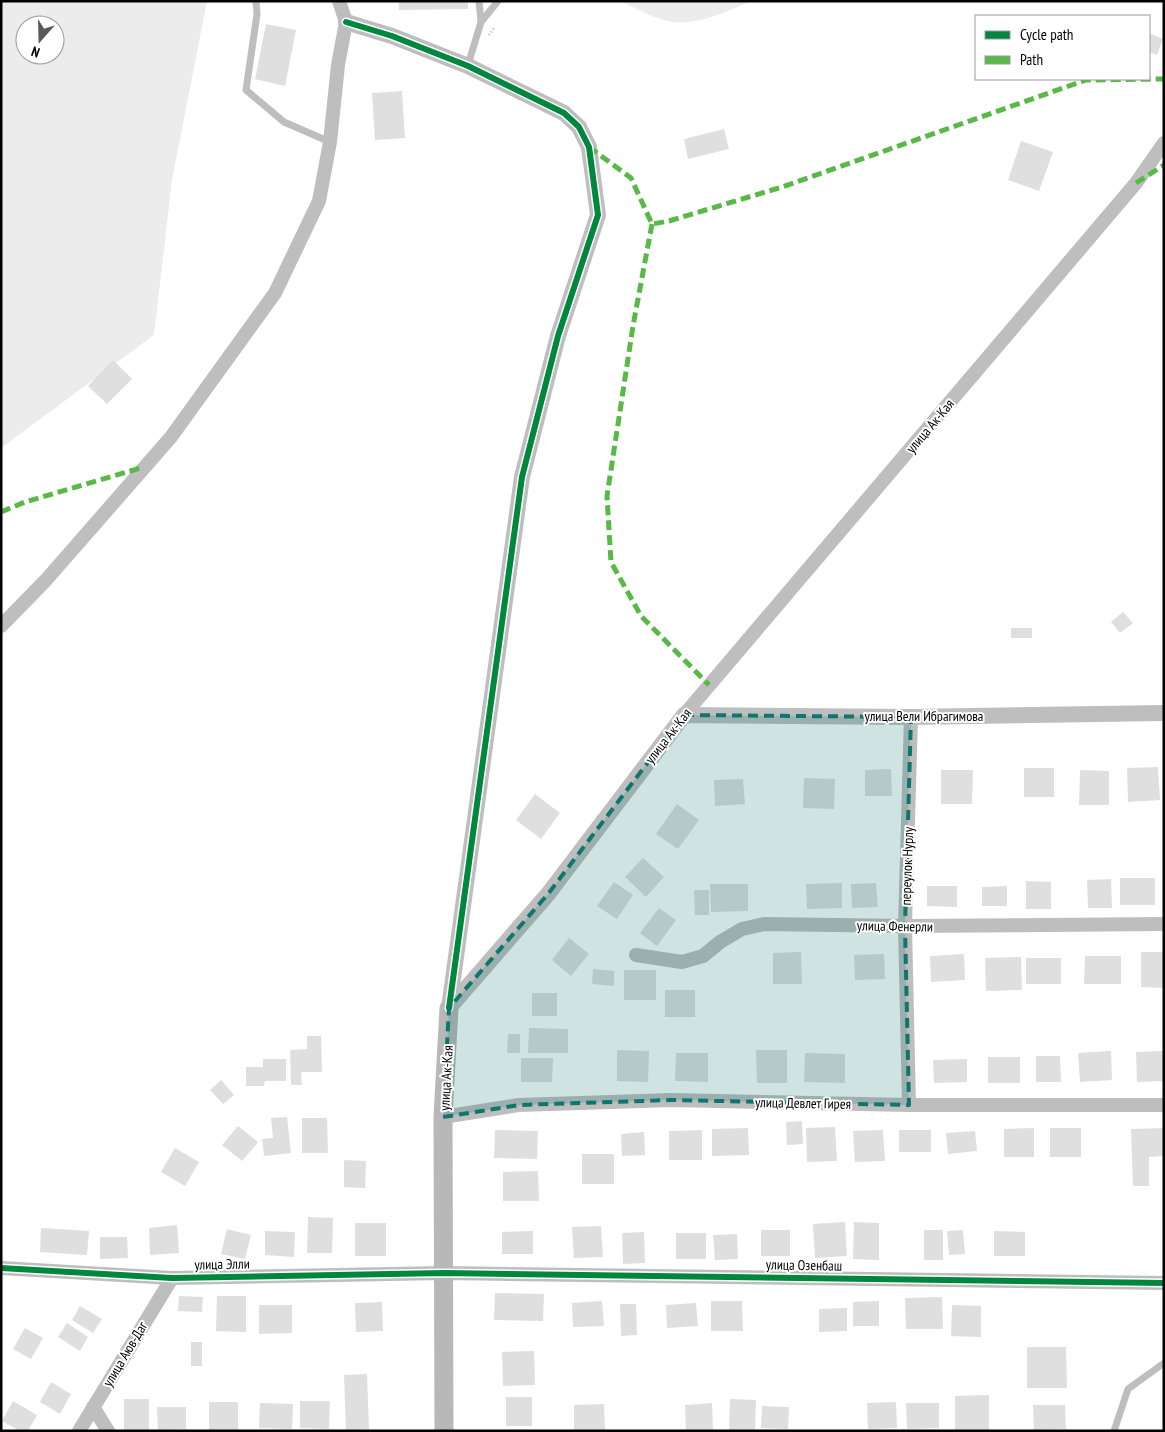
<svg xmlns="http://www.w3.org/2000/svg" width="1165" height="1432" font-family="'PT Sans Narrow',sans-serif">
	<rect width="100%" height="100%" fill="#fff"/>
	<path fill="#ececec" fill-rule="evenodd" d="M1,1h206l-35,179 -18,155 -153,113zM25,25h30v30h-30z
		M621,1h131c-24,10 -53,24 -79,21 -18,-3 -36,-13 -52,-21z"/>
	<path fill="#dfdfdf" d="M399,1h69v8l-69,1z
		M266,24l30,6 -11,56 -30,-7z
		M1149,33l14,6 -6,16 -8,-3z
		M402,91l3,47 -30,2 -3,-47z
		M724,129l5,20 -41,10 -4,-20z
		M1021,141l32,11 -14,39 -31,-11z
		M113,360l19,19 -25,25 -19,-18z
		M1123,612l10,11 -13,10 -9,-11z
		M1011,628h21v10h-21z
		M1158,767l2,33 -32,2 -1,-34z
		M1024,768h30v29h-30z
		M891,769l1,27h-27v-26z
		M941,770h32l-1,34h-31z
		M1080,770l29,1v34h-30z
		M804,778l31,1 -1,30 -31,-1z
		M743,779l2,25 -30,2 -1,-26z
		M535,794l25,19 -19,26 -25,-19z
		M677,804l22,16 -21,29 -22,-15z
		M643,858l21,19 -18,20 -21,-20z
		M1120,878h35v27h-35z
		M1111,879l1,29h-24l-1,-28z
		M1026,881l25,1v27h-25z
		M614,882l19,13 -16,24 -20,-13z
		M842,883v25l-35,1 -1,-25z
		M876,883l2,24 -26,1 -1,-24z
		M710,884h38v27l-37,1z
		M927,886h30v21l-30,-1z
		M1007,886v20h-25v-19z
		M694,890h15v25h-14z
		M659,908l17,12 -19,26 -17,-13z
		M569,938l20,16 -18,22 -19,-16z
		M801,952l1,32h-29v-31z
		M1141,952h23v36l-23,-1z
		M884,954l1,25 -30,1 -1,-25z
		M964,954l1,26 -34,2 -1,-26z
		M1085,956h36v28h-37z
		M1021,957l1,33 -36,1 -1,-33z
		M1026,958h35v26h-35z
		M593,969l21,2v15l-22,-2z
		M624,970h32v30h-32z
		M665,990h30v27h-30z
		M532,993h25v23h-25z
		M529,1028l39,1v24h-40z
		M508,1034h12v19h-13z
		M307,1036h14l1,36h-21l1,13h-11l-1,-35 17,-1z
		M617,1050l32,1 -1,31 -31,-1z
		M756,1050h31v33h-30z
		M1111,1051l1,29 -32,2 -2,-29z
		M1164,1051v30l-27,1 -1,-30z
		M676,1053h32v29l-33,-1z
		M805,1053l40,1v29l-41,-1z
		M1036,1056h24l1,26h-25z
		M988,1057h32v26h-32z
		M521,1058h32l-1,24h-31z
		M263,1059h23v22h-21l-1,5h-18v-19h17z
		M967,1059v23l-33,1 -1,-23z
		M221,1080l13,15 -11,9 -13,-14z
		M287,1117l4,36 -27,3 -2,-17 11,-1 -2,-20z
		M302,1118h25l1,35h-26z
		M802,1121l1,23 -16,1 -1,-23z
		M238,1126l20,16 -16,19 -20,-16z
		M835,1127l2,34 -30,1 -1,-34z
		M748,1128l1,27 -37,1v-27z
		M1034,1128v29h-30v-28z
		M1050,1128h31v29h-31z
		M1164,1128v28l-15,1v29h-16l-2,-57z
		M495,1130l43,1 -1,28 -43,-1z
		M702,1130v30h-33v-29z
		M883,1130l2,31 -30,1 -2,-31z
		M899,1130h32v22h-32z
		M975,1131l2,20 -29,3 -2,-21z
		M644,1132l1,23 -23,1 -1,-22z
		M175,1148l24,14 -14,24 -24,-14z
		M582,1154h32v30h-32z
		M344,1160l22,1 -1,27 -21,-1z
		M538,1171l1,30h-36v-29z
		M308,1217l25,1 -1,35h-25z
		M845,1222l2,34 -32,2 -2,-34z
		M854,1222l25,1v37l-26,-1z
		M355,1223h31v33h-31z
		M177,1225l2,28 -29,2 -1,-27z
		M601,1226l2,31 -29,1 -2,-31z
		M41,1228l48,3 -2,24 -47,-3z
		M227,1229l24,6 -6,24 -24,-5z
		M761,1230h29v26h-29z
		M924,1230h19v30h-19z
		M963,1230l2,24 -16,1 -2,-24z
		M265,1231l30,1 -1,25 -29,-2z
		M533,1231v23h-31v-22z
		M994,1231l31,1v24h-31z
		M644,1232l1,31 -22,1 -1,-31z
		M676,1233h30v26h-30z
		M737,1234l1,25 -23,1 -2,-25z
		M100,1237h27l1,21 -28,1z
		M495,1293l49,1 -1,27 -49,-1z
		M179,1296l24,1 -1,15 -24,-1z
		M217,1296h29v36l-30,-1z
		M942,1297l1,32h-37l-1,-31z
		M602,1301l2,25 -31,1 -1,-24z
		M711,1301h31l1,30h-32z
		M879,1301v25h-26v-24z
		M382,1302l1,29 -27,1 -1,-29z
		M696,1303l2,23 -31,2 -1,-23z
		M620,1304h16l1,31 -16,1z
		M259,1305h33v28l-33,1z
		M952,1305l29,1v31l-30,-1z
		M80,1306l22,13 -9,14 -21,-13z
		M847,1308v23l-28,1v-23z
		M67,1323l21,14 -8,14 -22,-14z
		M25,1328l18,10 -12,21 -18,-10z
		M191,1342h11v24h-11z
		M1027,1347h39l1,41h-40z
		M534,1351l1,34 -32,1 -1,-34z
		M367,1374l2,55 -23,1 -2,-55z
		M51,1382l20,12 -11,20 -20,-12z
		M989,1395v36h-34v-35z
		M506,1397h26v29h-26z
		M124,1399h25v31h-25z
		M730,1399l26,1 -1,31h-26z
		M13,1401l24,14 -9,16h-8l-18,-10z
		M300,1401h30l-1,28 -29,-1z
		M209,1402h29v28h-29z
		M896,1402l1,26 -29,1 -1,-26z
		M260,1403l33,1 -1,25 -33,-1z
		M712,1403l1,27 -27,1 -1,-26z
		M906,1403h33v25l-32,1z
		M604,1404l1,26 -31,1v-26z
		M1033,1405h32l1,24 -32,1z
		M762,1406l27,1 -1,22 -27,-1z
		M157,1407h29v22l-28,1z"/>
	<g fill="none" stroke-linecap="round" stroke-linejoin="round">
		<path stroke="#b9b9b9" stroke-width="2.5" stroke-dasharray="1 2.5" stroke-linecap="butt" d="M489,35l6,-8"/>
		<path stroke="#bebebe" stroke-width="7" d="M256,1l1,13 -11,76 38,32 46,20
			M481,22l17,-21
			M468,65l13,-43 -2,-21
			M1114,1431l14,-42 36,-26"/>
		<path stroke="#bebebe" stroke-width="14" d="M1,626l45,-46 125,-143 104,-144 44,-92 11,-59 8,-77 8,-43 -7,-21
			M684,715l452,-532 28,-40
			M636,955l46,7 21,-6 17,-14 22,-13 22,-5 141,2 259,-2
			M909,1105l-4,-179 6,-209
			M443,1117l76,-12 152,-5 238,5h255
			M1,1268l171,10 272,-5 720,10
			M93,1407l15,24
			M79,1431l93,-153"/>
		<path stroke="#bebebe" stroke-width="16" d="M346,22l46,14 76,30 96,47 15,14 10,20 9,68 -40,121 -36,141 -73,531
			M449,1008l99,-114 136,-179 227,2 253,-4"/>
		<path stroke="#b8b8b8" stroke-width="19" d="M444,1431l-1,-314 6,-109"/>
		<path stroke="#58b947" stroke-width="5" stroke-dasharray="10 5" stroke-linecap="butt" d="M589,147l42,31 21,46 17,-3 113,-34 304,-107 78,-1
			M1136,183l28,-18
			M652,224l-19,102 -26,170 4,66 30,54 68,69
			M1,512l24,-10 119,-35"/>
		<defs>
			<path id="cycleway" d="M346,22l46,14 76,30 96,47 15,14 10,20 9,68 -40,121 -36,141 -73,531
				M1,1268l171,10 272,-5 720,10"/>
		</defs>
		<use href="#cycleway" stroke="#fff" stroke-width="9"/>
		<use href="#cycleway" stroke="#00873e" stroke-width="6"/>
	</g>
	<path fill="#0f766e" fill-opacity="0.2" stroke="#0f766e" stroke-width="4" stroke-dasharray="10 6" stroke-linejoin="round" d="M684,715l227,2 -6,209 4,179 -238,-5 -152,5 -76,12 6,-109 99,-114z"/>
	<g text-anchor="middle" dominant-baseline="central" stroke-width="4" stroke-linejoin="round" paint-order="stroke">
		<g font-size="14" fill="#000" stroke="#fff">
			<text transform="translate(930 426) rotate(-50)">улица Ак-Кая</text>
			<text x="924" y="716">улица Вели Ибрагимова</text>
			<text transform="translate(668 736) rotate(-52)">улица Ак-Кая</text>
			<text transform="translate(907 866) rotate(-88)">переулок Нурлу</text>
			<text transform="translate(895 926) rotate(1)">улица Фенерли</text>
			<text transform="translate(446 1078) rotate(-87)">улица Ак-Кая</text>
			<text transform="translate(803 1103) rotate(1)">улица Девлет Гирея</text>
			<text transform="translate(222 1264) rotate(-1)">улица Элли</text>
			<text transform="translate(804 1265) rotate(1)">улица Озенбаш</text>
			<text transform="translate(125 1354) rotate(-59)">улица Аюв-Даг</text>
		</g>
	</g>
	<rect width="1165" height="1432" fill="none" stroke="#000000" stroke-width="5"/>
	<rect x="975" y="15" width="175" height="65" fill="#ffffff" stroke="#999999"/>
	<rect x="985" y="31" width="25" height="8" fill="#00873e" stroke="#999999"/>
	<text x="1020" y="40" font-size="15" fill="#000000">Cycle path</text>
	<rect x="985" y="56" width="25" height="8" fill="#58b947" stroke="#999999"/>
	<text x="1020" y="65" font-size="15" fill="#000000">Path</text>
	<g transform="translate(40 40) rotate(200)"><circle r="24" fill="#ffffff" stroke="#999999"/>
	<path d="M0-4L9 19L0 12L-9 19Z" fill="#595959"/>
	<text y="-8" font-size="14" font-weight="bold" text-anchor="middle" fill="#000000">N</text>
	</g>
</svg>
